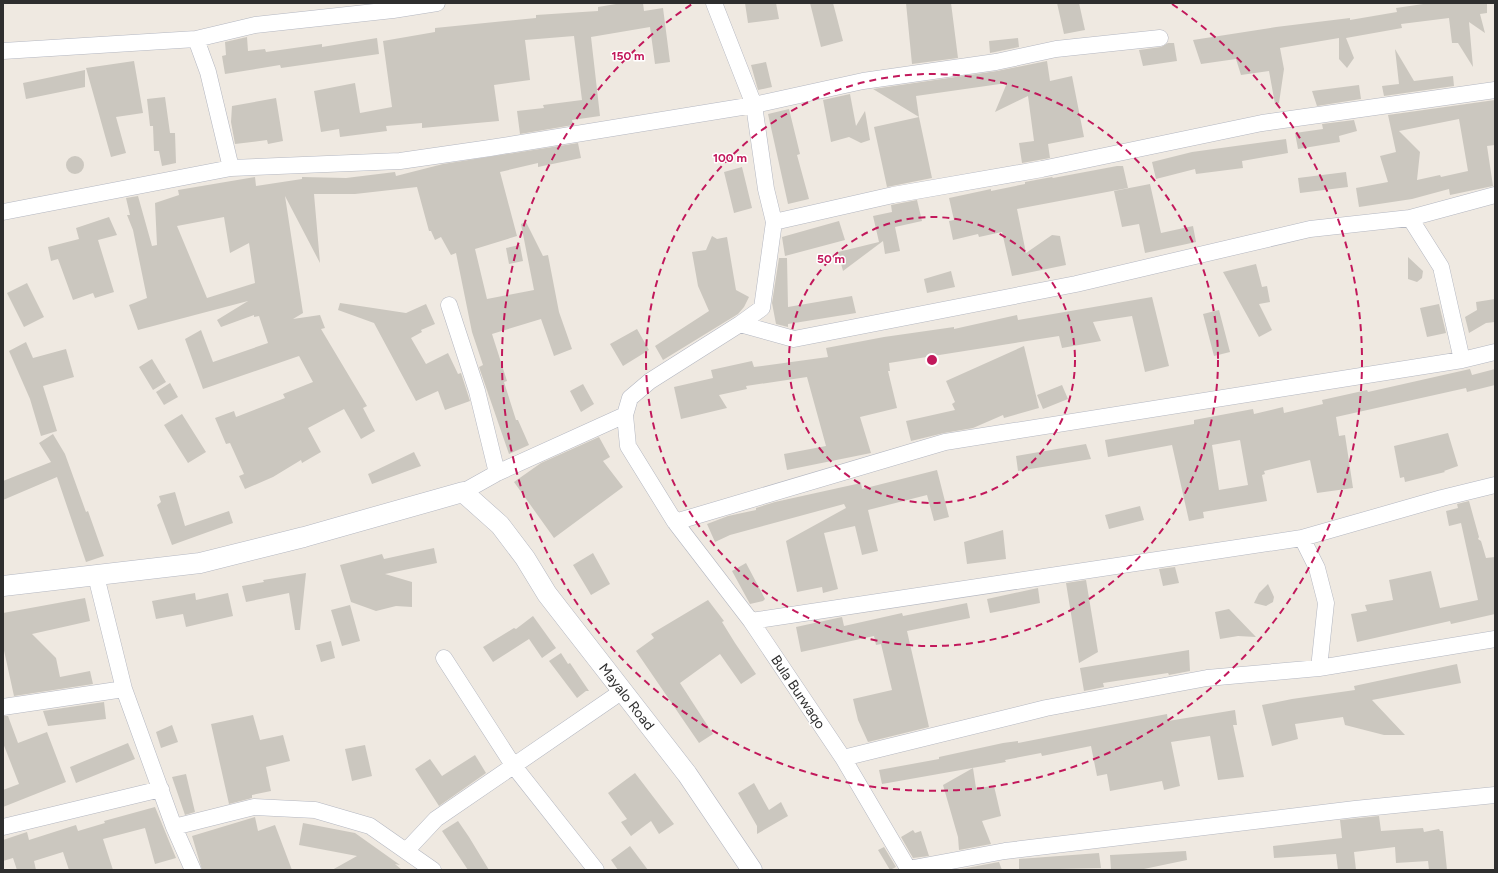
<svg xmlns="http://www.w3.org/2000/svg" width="1498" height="873" font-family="Figtree,sans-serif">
	<rect width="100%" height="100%" fill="#efe9e1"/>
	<path fill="#cbc7bf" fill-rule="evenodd" d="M622,3h21l1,8 19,-3 7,54 -15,2 -5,-37 -59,10 9,79 -28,4 1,5 -53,9 -3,-23 27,-3 -1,-3 39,-5 -8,-64 -49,4 5,40 -36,5 5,36 -77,7v-5l-36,3 1,5 -47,6 -1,-8 -18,3 -7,-41 41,-8 5,30 32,-6 -9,-66 52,-9v-4l101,-10v-3l62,-4v-4z
		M745,3h31l3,16 -31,4z
		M810,3h23l10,38 -22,6z
		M906,3h45l7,55 -46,6z
		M1057,3h22l6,27 -21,4z
		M1430,3h57v10l-7,1 5,19 -16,-11 4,45 -15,-24h-6l-3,-25 -48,6 1,4 -56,10 8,20 -7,10 -8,-9v-21l-59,10 4,21 -5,34 -4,1 -6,-33 -28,4 -5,-16 -35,5 -8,-24 83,-13 74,-9v2l47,-8 -1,-4z
		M247,37l1,14 17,-2 1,3 56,-8v3l55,-9 2,16 -98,14 -1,-3 -55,9 -3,-18 4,-1 -1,-13z
		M1018,38l1,9 -29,6 -1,-12z
		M1168,43h6l3,18 -34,5 -4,-16 22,-3z
		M1395,49l19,32 39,-5 1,10 -70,10 -2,-10 17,-2z
		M134,61l9,52 -27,4 10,36 -15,4 -25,-89z
		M1047,61l3,20 22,-5 12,61 -36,7 2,14 -28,5 -3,-20 15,-2 -6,-45 -33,16 12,-29 -91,13 3,21 -46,-28 124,-18z
		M766,62l6,25 -14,3 -7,-25z
		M85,70v17l-59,12 -3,-16z
		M1359,85l2,14 -44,7 -5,-15z
		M850,94l6,32 9,-15 5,29 -9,3 -12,-6 -18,5 -8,-42z
		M165,97l5,36h5l1,30 -14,3 -3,-15h-5l-1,-25h-3l-3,-27z
		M276,98l7,43 -15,3 -1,-4 -32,4 -4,-22 1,-16z
		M1495,100v45l-8,1 6,40 -43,9 -1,-6 -37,10 -53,8 -3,-19 32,-6 -8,-26 16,-4 -8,-37zM1459,119l9,52 -27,6 -1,-2 -23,5 3,-28 -21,-21z
		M789,109l11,45 -3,1 12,44 -21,5 -20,-90z
		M919,117l13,61 -45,9 -13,-60z
		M1354,120l3,11 -18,5 1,6 -42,7 -3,-16 28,-4 -1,-5z
		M1286,139l2,14 -46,8 1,7 -47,6 -1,-5 -39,10 -4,-17 40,-10z
		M578,143l3,15 -43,9v-4l-38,9 17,64 -42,13 12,50 47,-9 -13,-66 5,-2 17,34 5,-1 11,57 13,37 -18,7 -13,-37 -49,15 15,47 -3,1 12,38h2l11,25 -20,9 -30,-87 4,-2 -11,-33 -16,-79 -5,2 -10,-18 -6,3 -4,-9h-2l-12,-44 -62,7h-41l6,69 -35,-67 18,117 -10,6 27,-4 5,13 -4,1 46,77 -4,2 12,23 -14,8 -17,-30 -36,19 13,24 -19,11 -1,-3 -28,17 -28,12 -6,-13 5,-2 -14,-31 -4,1 -11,-26 19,-7 2,6 49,-19 -2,-4 30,-12 -14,-26 -96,33 -18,-50 16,-9 12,32 55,-19 -9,-27 -5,1v-2l-33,12 -4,-7 31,-19 -110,29 -9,-25 18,-7 -14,-68 -6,-15h3l-4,-17 12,-2 14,50 5,-1 -2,-42 24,-8 -1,-5 77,-13 1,9 46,-7v-2l44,1 49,-6 1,4 47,-12zM224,217l6,36 19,-10 6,40 -48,15 -30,-72z
		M66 165a9 9 0 1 1 18 0a9 9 0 1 1-18 0Z
		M1117,166h6l5,22 -111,21 9,44 26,-18 8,1 6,29 -54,11 -10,-44 -23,5 -1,-3 -25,6 -4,-19 5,-1 -5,-22 42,-9v2l34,-7v-2l27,-5 1,1z
		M742,167l10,41 -18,5 -10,-41z
		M1346,172l2,15 -48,6 -2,-15z
		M1150,184l11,49 32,-7 3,16 -51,11 -6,-29 -17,3 -8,-36z
		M917,200l5,21 -27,6 5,24 -15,3 -2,-13 -40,30 -5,-19 41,-10 -6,-26 19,-4 -1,-7z
		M109,217l8,18 -19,5 16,52 -19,6 -2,-5 -20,7 -15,-41 -7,2 -3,-14 31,-8 -3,-11z
		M839,221l6,19 -60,16 -3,-19z
		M712,236l5,3 10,-2 9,53 13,7 -5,10 -6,7 -75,46 -8,-14 54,-35 -11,-25 -6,-34 14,-2z
		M520,245l3,16 -14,3 -3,-16z
		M1408,257l15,14 -1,7 -5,4 -9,-3z
		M779,258h8l1,49 64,-11 4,17 -68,11v3l-12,-3 -4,-21z
		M1256,264l6,23 5,-1 3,16 -11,2 13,26 -13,7 -36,-65z
		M951,271l4,16 -28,6 -3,-14z
		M27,283l17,34 -20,10 -17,-34z
		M1152,297l17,69 -24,6 -13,-56 -39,6 8,19 -39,7 -3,-12 -170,27 1,8h-2l9,37 -37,9 11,36 -84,17 -3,-16 42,-8 -19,-69 -61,9 1,3 -28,6 8,13 -46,11 -7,-32 39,-9 -2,-8 41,-9 2,6 74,-10 -2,-9 58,-11 70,-10v2l63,-14 1,5z
		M1495,299v23l-9,1 -17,10 -4,-16 12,-7 -1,-8z
		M340,303l66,10 20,-9 9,20 -14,6 1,2 -11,6 15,26 22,-11 10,21 3,-1 9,28 -25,9 -7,-19 -22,10 -42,-78 -36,-13z
		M1439,304l7,29 -19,4 -7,-29z
		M1219,310l11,42 -16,4 -11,-42z
		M637,329l12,21 -26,16 -13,-22z
		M26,342l7,16 33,-9 8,28 -31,9 14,45 -16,5 -11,-37 -21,-48z
		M1024,346l15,62 -35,10 -1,-3 -30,13 -29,5 -33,8 -5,-20 49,-11 -3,-6 3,-2 -9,-21z
		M152,359l14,23 -13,8 -14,-23z
		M1470,369l2,6 23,-6v16l-28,7 -1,-4 -130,29 3,19 6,-1 8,53 -36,5 -7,-33 -46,11 1,3 -3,1 5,26 -64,11 1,6 -15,3 -17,-76 -64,12 -3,-17 89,-16v-4l59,-11 1,5 29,-7 1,6 39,-9 -1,-4 45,-10 1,2zM1240,440l8,45 -29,5 -7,-45z
		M170,383l8,14 -14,8 -8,-13z
		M583,384l11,20 -13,8 -11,-21z
		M1062,385l6,14 -25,10 -6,-14z
		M182,414l24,38 -18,11 -24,-38z
		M1448,433l10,33 -14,5 1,1 -40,10 -1,-5 -4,1 -6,-32z
		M53,434l12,20 21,58 2,-1 16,45 -18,6 -29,-85 -54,23v-19l48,-19 -12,-19z
		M599,437l11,20 -7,4 20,26 -69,51 -40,-56 27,-19z
		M1086,444l5,15 -73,12 -2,-15z
		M414,452l7,14 -49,18 -4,-10z
		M937,470l12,47 -15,4 -7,-26 -59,15 10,41 -16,4 -7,-29 -31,7 14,56 -15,4 -1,-6 -25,5 -11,-51 60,-33 -2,-4 -114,31 -15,7 -8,-18 21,-8 28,-6v-2l19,-6 86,-19 1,6z
		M175,492l10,34 44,-15 4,12 -61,22 -15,-40 4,-3 -2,-6z
		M1469,501l10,36 -1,2 3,2 5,17 9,-1v57l-44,10 -1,-3 -93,21 -6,-28 16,-3 -2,-6 28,-5 -4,-20 42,-9 9,37 38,-8 -17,-77 -12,3 -3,-15 12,-3 -1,-4z
		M1140,506l4,14 -35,9 -4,-14z
		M1003,530l3,29 -39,5 -3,-22z
		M434,548l3,15 -52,11 27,8v25l-16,-1 -20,5 -25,-9 -11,-37 42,-11 2,5z
		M593,553l17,31 -19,11 -18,-30z
		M746,563l19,36 -2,2 -13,3 -18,-33z
		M1175,567l4,16 -16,3 -4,-17z
		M306,573l-6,57h-5l-6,-37 -43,9 -4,-16 22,-4 -1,-2z
		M1086,580l12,72 -19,11 -13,-80z
		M1268,584l6,13 -1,5 -7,4 -12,-3 5,-10z
		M1038,588l2,15 -50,10 -3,-14z
		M195,593l1,7 32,-7 5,23 -47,11 -3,-13 -27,5 -4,-18z
		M85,598l5,23 -58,13 24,24 4,19 30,-6 3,13 -79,12 -11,-50v-33z
		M708,600l16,21 -2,1 13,21 21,31 -15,10 -21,-30 -40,29 33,51 -14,9 -63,-92 18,-13 -3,-4z
		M967,603l3,15 -63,13 22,96 -61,15 -10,-22 -5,-21 39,-9 -11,-46 -5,1 -2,-9 -73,16 -5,-25 46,-10 2,9 58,-13 1,3z
		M350,605l10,36 -18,5 -11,-36z
		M1229,609l27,28 -18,-1 -18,3 -5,-27z
		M533,616l23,32 -14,10 -13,-19 -36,23 -10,-15 31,-19 2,1z
		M331,641l4,17 -14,4 -5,-17z
		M1189,650l1,21 -21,4 -1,-2 -65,10 1,4 -20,4 -4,-23z
		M561,653l7,11 2,-1 19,28h-3l-9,7 -28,-37z
		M1457,664l4,19 -89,17 33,35h-21l-39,-10 -2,-8 -48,7 3,15 -26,7 -10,-41 30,-6 63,-9 -1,-4z
		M104,702l2,17 -58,7 -5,-15z
		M1235,710l2,15h-4l11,52 -26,3 -8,-44 -39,6 9,44 -16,4 -2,-9 -52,10 -3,-17 -10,2 -6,-30 -49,10 -1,-3 -36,7 1,2 -124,22 -3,-14 60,-11v-2l64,-14 15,-2v2l149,-29 1,7z
		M253,715l7,25 23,-5 7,26 -24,6 5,24 -19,4v3l-23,6 -18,-80z
		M3,716h5l10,27 29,-11 19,50 -63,25v-17l16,-6 -16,-41z
		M172,725l6,17 -17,6 -5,-16z
		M128,743l7,16 -59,24 -6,-16z
		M365,745l7,31 -20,5 -7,-32z
		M475,755l11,18 -47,33 -24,-37 15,-10 12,17z
		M973,768l3,20 18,-2 7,30 -19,5 9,23 -32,6 -1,-13 -15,-52z
		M635,773l39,51 -15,10 -8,-13 -20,15 -10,-14 6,-3 -19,-26z
		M186,774l9,38 -10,3 -13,-38z
		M754,783l15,27 12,-8 7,14 -31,18v-8l-19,-33z
		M155,807l21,51 -21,6 -10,-36 -42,11 10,31h-44l-6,-18 -29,9 2,9h-19l-4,-12 -10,3v-21l24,-8 2,8 47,-15 2,6 27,-8 -1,-2z
		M1379,816l2,15 42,-3 1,4 15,-3 1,2h3l4,39h-18l-1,-9 -32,2 -1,-16 -41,5 2,18h-18l-2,-16 -62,4 -1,-12 69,-8 -2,-18z
		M255,817l3,14 17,-6 17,45h-90l-10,-34z
		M458,821l11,16 20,33h-21l-26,-39z
		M303,823l52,10 45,32 -5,-1 7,6h-70l25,-14 -58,-11z
		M913,830l2,3 6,-2 8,25 -16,2 -12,-21z
		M630,846l18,24h-30l-7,-10z
		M884,847l12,20 -6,3 -12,-20z
		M1186,851l1,9 -48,10h-28l-1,-15z
		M1099,853l2,15 -82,2v-11z
		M999,862l3,8h-40l-1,-1z"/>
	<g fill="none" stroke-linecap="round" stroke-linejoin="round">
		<defs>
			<path id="minor" d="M714,3l40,102 12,84 8,33 -12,86 -22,16
				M196,39l12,33 23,96
				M3,51l193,-12 59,-14 138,-15 44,-7
				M3,212l228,-44 169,-7 90,-13 264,-43 109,-24 133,-19 60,-13 104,-11
				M1410,218l31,49 21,93
				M774,222l119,-27 149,-26 220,-46 233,-33
				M449,305l28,86 20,82
				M463,492l34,-19 128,-58
				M675,522l270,-80 517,-82 33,-8
				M1302,538l15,30 9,35 -7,65
				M96,576l28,113 50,138 19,43
				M751,621l551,-83 140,-40 53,-13
				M444,658l69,107 83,105
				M3,707l121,-18
				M843,758l203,-50 161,-30 112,-10 176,-29
				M3,827l158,-38
				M174,827l80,-20 61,3 55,16 63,44
				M406,851l30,-32 185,-127
				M908,869l97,-18 350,-42 140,-14
				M909,870l-66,-112 -92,-137 -76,-99 -47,-76 -3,-31 5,-17 20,-17 90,-57 54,15 282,-55 234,-55 100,-11 85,-23"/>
			<g id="tertiary">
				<path id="s1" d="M3,586l197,-23 104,-26 159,-45 37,33 25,33 22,36 140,180 65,96"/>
			</g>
		</defs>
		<use href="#minor" stroke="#b4b7c1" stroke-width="17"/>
		<use href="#tertiary" stroke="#b4b7c1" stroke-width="21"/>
		<use href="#minor" stroke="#fff" stroke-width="16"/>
		<use href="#tertiary" stroke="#fff" stroke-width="20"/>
	</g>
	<g fill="none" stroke="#c2185b" stroke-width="2" stroke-dasharray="7 5">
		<circle cx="932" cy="360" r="143"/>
		<circle cx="932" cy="360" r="286"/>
		<path d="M1172 4A430 430 0 1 1 692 4"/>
	</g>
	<g text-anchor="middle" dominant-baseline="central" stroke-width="3" stroke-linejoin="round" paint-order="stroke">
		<g font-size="14" fill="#2e2e2e" stroke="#fff">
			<text transform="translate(798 692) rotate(56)">Bula Burwaqo</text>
			<text stroke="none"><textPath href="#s1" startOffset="734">Mayalo Road</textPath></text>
		</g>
	</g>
	<circle cx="932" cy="360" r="6" fill="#c2185b" stroke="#fff" stroke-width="2"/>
	<g font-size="12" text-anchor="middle" font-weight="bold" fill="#c2185b" stroke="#fff" stroke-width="3" stroke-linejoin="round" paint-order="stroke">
		<text x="628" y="60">150 m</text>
		<text x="730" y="162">100 m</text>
		<text x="831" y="263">50 m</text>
	</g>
	<rect width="1498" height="873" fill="none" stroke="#2e2e2e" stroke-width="8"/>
</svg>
